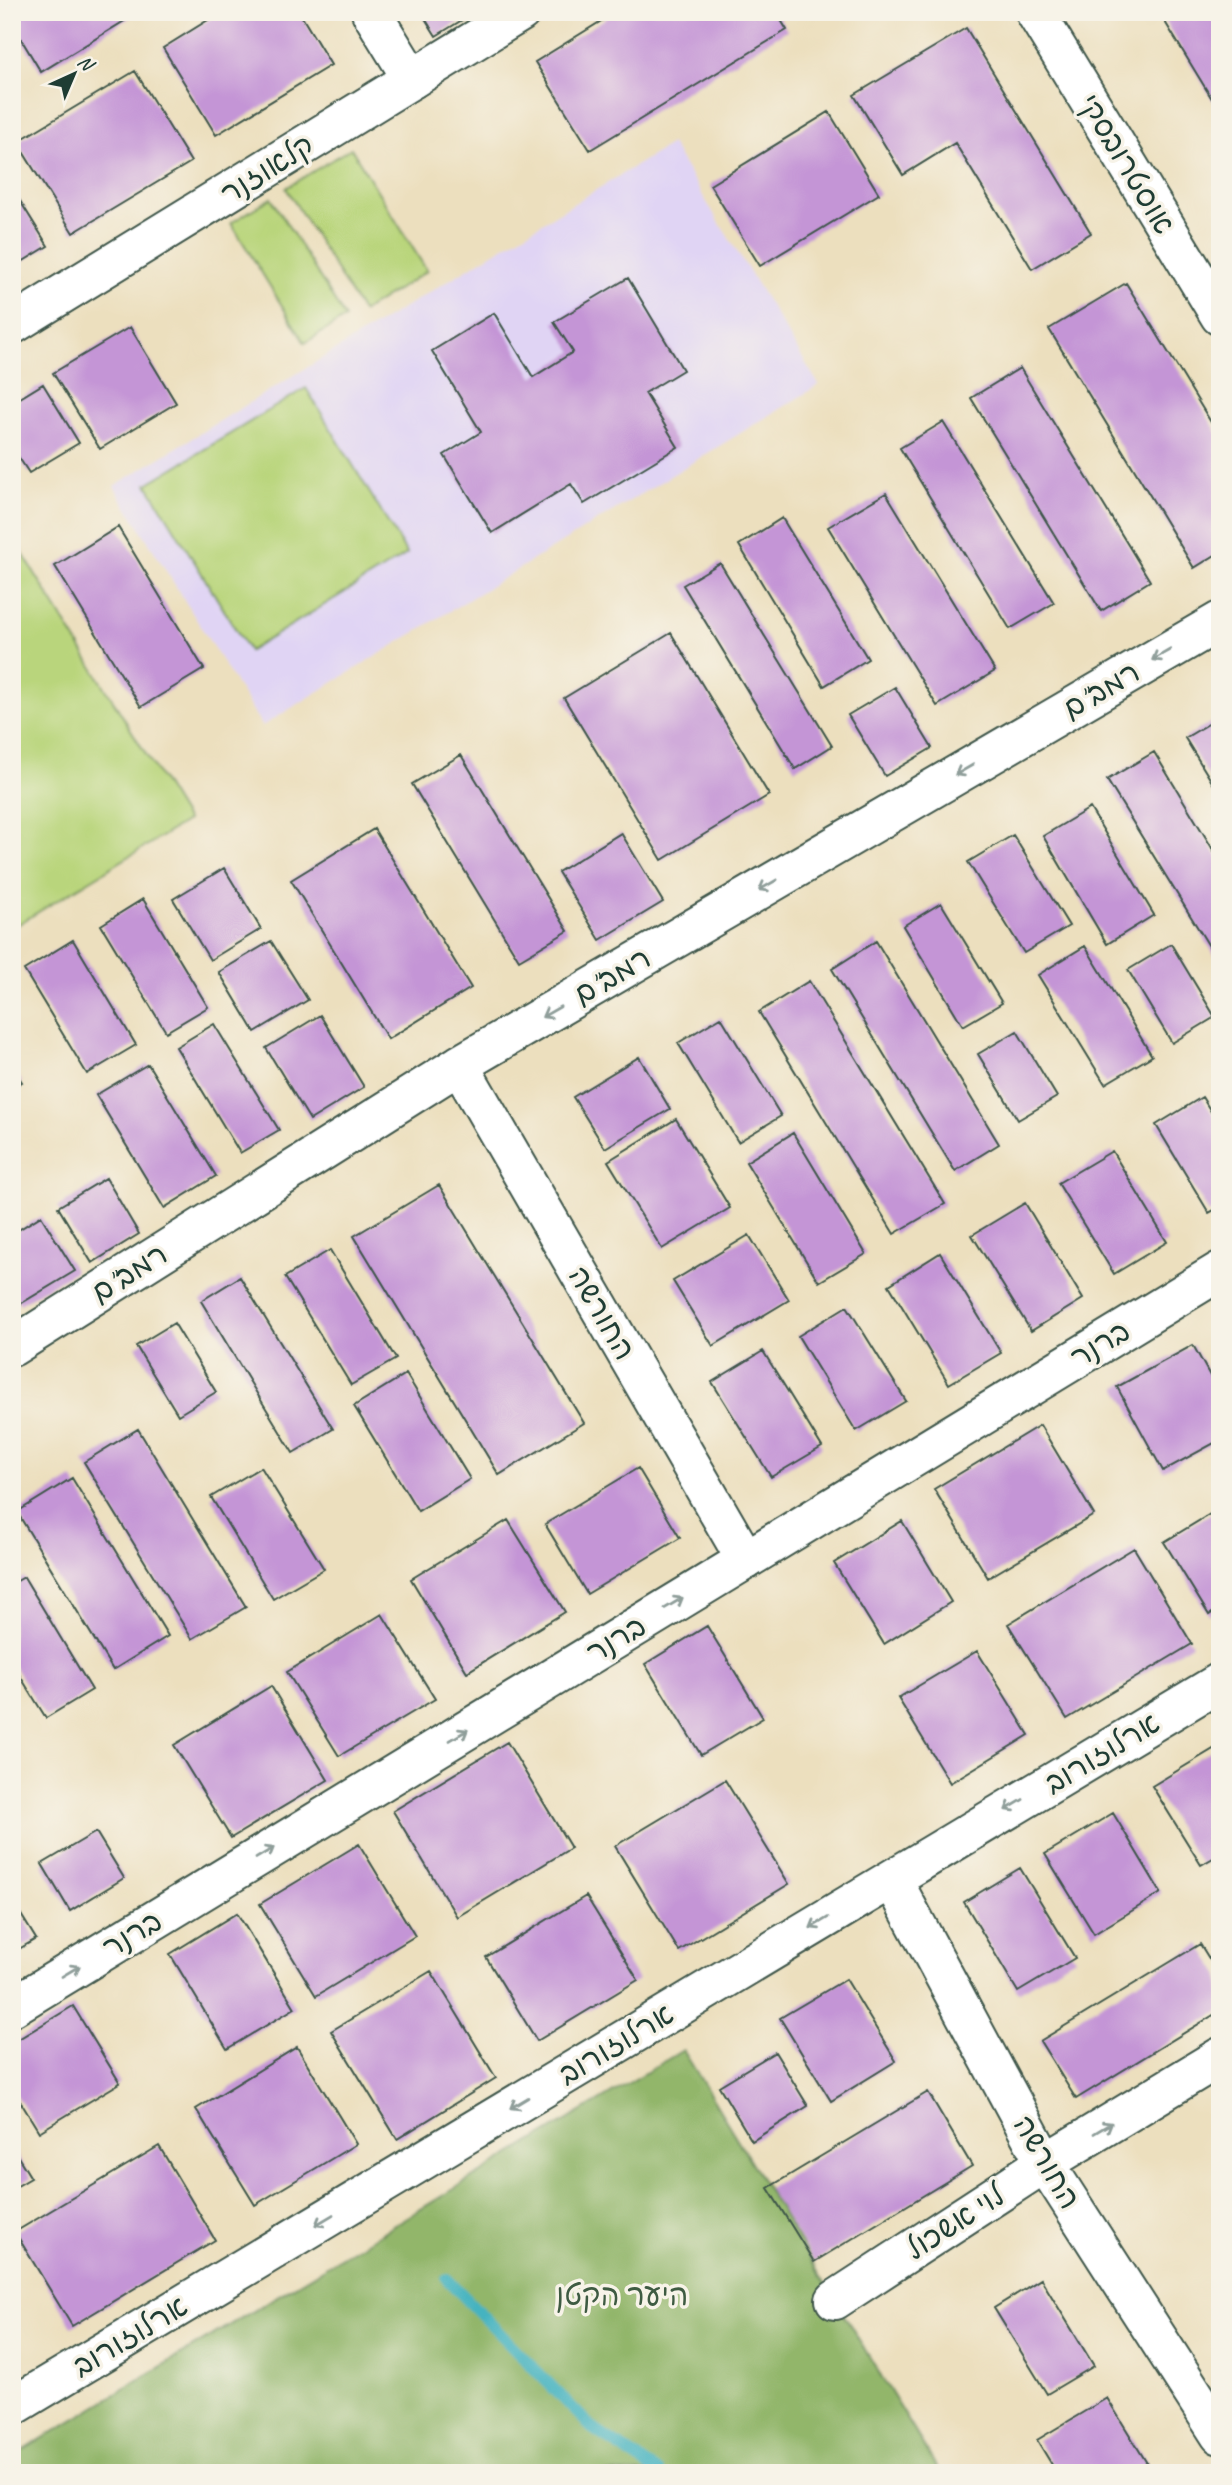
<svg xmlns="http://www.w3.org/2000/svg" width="1232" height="2485" font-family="Caveat,'Playpen Sans Hebrew',sans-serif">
	<rect width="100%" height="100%" fill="#f7f3e8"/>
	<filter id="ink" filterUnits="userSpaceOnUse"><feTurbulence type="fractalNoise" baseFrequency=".0143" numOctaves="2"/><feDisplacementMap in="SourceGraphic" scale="14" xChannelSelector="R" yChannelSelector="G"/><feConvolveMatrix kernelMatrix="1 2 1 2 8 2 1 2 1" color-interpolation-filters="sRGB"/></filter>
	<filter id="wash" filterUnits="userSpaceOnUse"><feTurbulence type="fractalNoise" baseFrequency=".00686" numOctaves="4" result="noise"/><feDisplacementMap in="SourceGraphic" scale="28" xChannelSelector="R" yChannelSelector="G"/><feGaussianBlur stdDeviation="1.57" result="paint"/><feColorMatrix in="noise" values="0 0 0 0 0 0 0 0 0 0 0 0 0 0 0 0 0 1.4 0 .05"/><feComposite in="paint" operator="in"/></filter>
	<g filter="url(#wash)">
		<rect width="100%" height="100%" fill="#ecdfbe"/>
		<path fill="#e0d4f4" d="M671,144l148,241 -557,341 -148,-240z"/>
		<path fill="#b9d57b" stroke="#6c8958" stroke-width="2" d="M351,148l76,123 -65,41 -76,-124z
			M271,198l74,120 -40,25 -74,-120z
			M306,388l101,166 -158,97 -102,-167z
			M12,536l175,285 -175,107z"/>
		<path fill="#92b66b" stroke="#587a50" stroke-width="2" d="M683,2050l257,423h-928v-16z"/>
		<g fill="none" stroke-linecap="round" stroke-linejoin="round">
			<path stroke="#45b3c0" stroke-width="12" d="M447,2279l145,149 67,45"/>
		</g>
		<g id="blocks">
			<path fill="#c495d6" d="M12,12h127l-98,60 -29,-48z
				M221,12h78l32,53 -115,70 -53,-87z
				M421,12h54l-39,24z
				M616,12h160l11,18 -197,120 -55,-88z
				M1159,12h61v100z
				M966,28l125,205 -59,36 -77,-126 -52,32 -49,-80z
				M135,71l56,91 -118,71 -56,-91z
				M829,112l50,82 -119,72 -50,-81z
				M12,188l36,58 -36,22z
				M628,278l55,92 -38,23 33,54 -94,57 -13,-20 -79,49 -48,-78 37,-23 -49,-81 62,-38 39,64 40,-25 -19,-30z
				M1126,283l94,154v115l-26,16 -145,-239z
				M130,327l46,76 -76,46 -47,-76z
				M1020,368l130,213 -49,30 -130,-213z
				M43,384l36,59 -50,30 -17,-26v-44z
				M943,422l111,181 -44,26 -110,-181z
				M886,493l109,178 -58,35 -109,-179z
				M782,518l86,141 -44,27 -85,-141z
				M118,527l86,142 -63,38 -86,-141z
				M720,563l112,183 -37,23 -112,-184z
				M671,633l98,162 -107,65 -98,-162z
				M895,687l37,61 -47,28 -37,-61z
				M1220,717v78l-35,-57z
				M1154,752l66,109v103l-113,-184z
				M461,755l107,176 -49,29 -107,-176z
				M1090,808l64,107 -47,29 -64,-108z
				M374,829l97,159 -83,51 -97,-159z
				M621,833l42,69 -63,38 -42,-68z
				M1013,835l56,91 -45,27 -56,-91z
				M224,868l37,61 -51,31 -37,-61z
				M143,899l65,108 -42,25 -65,-107z
				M941,903l61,100 -39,23 -60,-100z
				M73,940l63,105 -49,29 -63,-104z
				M271,941l37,59 -53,32 -36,-60z
				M876,941l123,203 -44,27 -123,-202z
				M1171,944l44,73 -43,26 -44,-73z
				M1085,946l67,110 -47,28 -67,-109z
				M809,981l136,223 -51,30 -135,-222z
				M320,1015l44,72 -54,33 -44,-72z
				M721,1017l60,99 -43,26 -60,-99z
				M214,1024l65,106 -39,23 -64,-106z
				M1017,1031l40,66 -39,23 -40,-66z
				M639,1057l31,52 -65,39 -32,-51z
				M148,1064l68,112 -52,32 -68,-113z
				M12,1067l10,15 -10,6z
				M1202,1097l18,29v81l-11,6 -53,-88z
				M676,1119l54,89 -68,41 -54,-88z
				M793,1133l73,121 -47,28 -73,-120z
				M1112,1151l55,91 -53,32 -56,-91z
				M106,1178l33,56 -47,29 -34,-56z
				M439,1185l145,238 -85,52 -145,-239z
				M1025,1203l58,96 -52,32 -59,-96z
				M41,1216l34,55 -55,33 -8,-14v-56z
				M749,1235l40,65 -76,46 -40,-65z
				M330,1250l66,109 -45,26 -66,-108z
				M940,1253l61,100 -52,31 -60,-99z
				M240,1277l93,152 -40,24 -92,-152z
				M847,1306l59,95 -50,30 -58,-95z
				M174,1323l42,69 -38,23 -42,-69z
				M1193,1345l27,49v46l-57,31 -46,-84z
				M763,1351l59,96 -51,30 -59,-95z
				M406,1374l64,105 -52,32 -64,-105z
				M1040,1425l54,90 -106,63 -54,-89z
				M138,1429l108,178 -54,32 -108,-177z
				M261,1467l63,102 -51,30 -62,-102z
				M638,1468l42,70 -93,56 -42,-70z
				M72,1478l96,158 -55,34 -96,-158z
				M1220,1508v100l-11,7 -45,-73z
				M508,1520l57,92 -98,60 -56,-93z
				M902,1521l49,81 -67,42 -50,-81z
				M1134,1548l58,96 -125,75 -59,-95z
				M24,1577l68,113 -46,28 -34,-55v-79z
				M382,1614l53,85 -96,57 -52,-84z
				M707,1626l56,92 -62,37 -56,-91z
				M977,1651l52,84 -79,48 -52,-85z
				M271,1686l57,94 -97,58 -57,-93z
				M507,1742l64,106 -114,69 -64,-106z
				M1220,1745v109l-19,11 -49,-79z
				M725,1780l64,104 -110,67 -64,-105z
				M1113,1813l48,80 -67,41 -49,-80z
				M96,1832l28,46 -54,33 -28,-47z
				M359,1844l56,92 -99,60 -56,-92z
				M1020,1868l55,90 -57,34 -54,-90z
				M586,1896l52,84 -101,61 -51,-84z
				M12,1900l24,39 -24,14z
				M237,1913l58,95 -68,41 -57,-95z
				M1200,1944l20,32v35l-144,88 -36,-58z
				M431,1971l65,107 -99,61 -66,-108z
				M846,1979l50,82 -65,40 -51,-83z
				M73,2006l47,77 -81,49 -27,-44v-45z
				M297,2047l59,97 -101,61 -59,-96z
				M775,2052l33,54 -56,35 -33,-55z
				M928,2092l44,74 -158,96 -46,-74z
				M159,2146l56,94 -143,86 -57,-94z
				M12,2147l19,31 -19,11z
				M1041,2279l53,87 -47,28 -53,-86z
				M1107,2398l46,75h-96l-20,-33z"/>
		</g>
	</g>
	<g filter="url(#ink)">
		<use href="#blocks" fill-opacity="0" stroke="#3e5549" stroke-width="2"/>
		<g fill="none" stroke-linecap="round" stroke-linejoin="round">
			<defs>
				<path id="street" d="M371,12l41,67
					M1035,12l185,304
					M459,1065l287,495
					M12,1347l447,-282 761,-444
					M892,1879l153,284 175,272
					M835,2300l210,-137 175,-106
					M12,2407l1208,-725"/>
				<path id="secondary" d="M12,325l509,-313
					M12,2007l1208,-736"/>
			</defs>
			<use href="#street" stroke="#3e5549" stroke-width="42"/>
			<use href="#secondary" stroke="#3e5549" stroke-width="42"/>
			<use href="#street" stroke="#fff" stroke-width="38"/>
			<use href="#secondary" stroke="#fff" stroke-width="38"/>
		</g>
		<defs><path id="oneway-shaft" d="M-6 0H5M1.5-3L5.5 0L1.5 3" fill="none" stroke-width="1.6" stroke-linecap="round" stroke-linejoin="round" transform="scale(1.75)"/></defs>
		<g stroke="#8f9e9a">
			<use href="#oneway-shaft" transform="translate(1161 655) rotate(150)"/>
			<use href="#oneway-shaft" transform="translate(964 770) rotate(150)"/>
			<use href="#oneway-shaft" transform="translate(768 885) rotate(150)"/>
			<use href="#oneway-shaft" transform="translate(551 1012) rotate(150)"/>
			<use href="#oneway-shaft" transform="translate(674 1603) rotate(-31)"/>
			<use href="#oneway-shaft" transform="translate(459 1735) rotate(-31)"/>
			<use href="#oneway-shaft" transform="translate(1014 1805) rotate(149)"/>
			<use href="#oneway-shaft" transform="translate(265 1853) rotate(-31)"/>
			<use href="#oneway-shaft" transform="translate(819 1923) rotate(149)"/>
			<use href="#oneway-shaft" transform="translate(71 1971) rotate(-31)"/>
			<use href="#oneway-shaft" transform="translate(519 2103) rotate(149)"/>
			<use href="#oneway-shaft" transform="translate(1103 2128) rotate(-31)"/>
			<use href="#oneway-shaft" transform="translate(324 2220) rotate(149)"/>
		</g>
	</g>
	<g text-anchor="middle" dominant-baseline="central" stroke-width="7" stroke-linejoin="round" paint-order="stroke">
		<g font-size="30" fill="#1f3d34" stroke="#f7f3e8">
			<text transform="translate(1127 164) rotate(59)">אוסטרובסקי</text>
			<text transform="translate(267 169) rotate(-32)">קלאוזנר</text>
			<text transform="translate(1101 690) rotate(-30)">רמב"ם</text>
			<text transform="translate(612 976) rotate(-30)">רמב"ם</text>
			<text transform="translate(129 1273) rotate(-32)">רמב"ם</text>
			<text transform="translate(602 1313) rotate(60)">החורשה</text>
			<text transform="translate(1100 1344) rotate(-31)">ברנר</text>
			<text transform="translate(616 1639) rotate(-31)">ברנר</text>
			<text transform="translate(1102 1753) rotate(-31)">ארלוזורוב</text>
			<text transform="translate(132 1934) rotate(-31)">ברנר</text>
			<text transform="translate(616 2044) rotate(-31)">ארלוזורוב</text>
			<text transform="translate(1047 2162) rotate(60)">החורשה</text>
			<text transform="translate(955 2222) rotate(-33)">לוי אשכול</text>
			<text transform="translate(130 2336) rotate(-31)">ארלוזורוב</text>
		</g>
		<g font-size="30" fill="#3e5b42" stroke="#f7f3e8">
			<text x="622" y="2295">היער הקטן</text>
		</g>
	</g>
	<rect width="1232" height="2485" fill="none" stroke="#f7f3e8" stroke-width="42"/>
	<g transform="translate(74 74) rotate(44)" stroke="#f7f3e8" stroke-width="5" paint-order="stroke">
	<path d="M0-5L12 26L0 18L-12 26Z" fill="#1f3d34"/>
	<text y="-10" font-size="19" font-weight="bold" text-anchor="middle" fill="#1f3d34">N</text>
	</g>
</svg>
